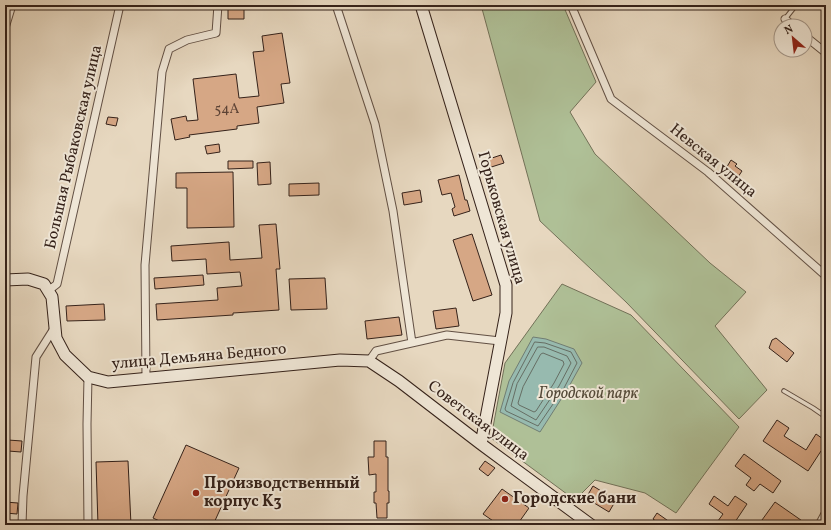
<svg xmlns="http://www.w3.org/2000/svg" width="831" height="530" font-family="Vollkorn,serif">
	<rect width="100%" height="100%" fill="#e7d8c0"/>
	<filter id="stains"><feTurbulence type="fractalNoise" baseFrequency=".005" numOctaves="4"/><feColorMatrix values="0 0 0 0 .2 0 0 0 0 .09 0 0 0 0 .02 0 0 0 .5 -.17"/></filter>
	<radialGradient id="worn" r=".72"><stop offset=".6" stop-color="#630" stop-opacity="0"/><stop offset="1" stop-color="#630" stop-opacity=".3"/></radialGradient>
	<path fill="#afc097" stroke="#727158" d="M481,5h82l33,77 -26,30 25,42 115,109 36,29 -31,34 52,64 -28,29 -113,-117 -86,-81z
		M562,284l69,31 108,112 -63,86 -31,-20 -50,-13 -20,20 -84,-62 14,-75z"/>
	<path fill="#97baaf" stroke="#707d73" d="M533,337l13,2 28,10 8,14 -15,27 -27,42 -40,-20 9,-31z"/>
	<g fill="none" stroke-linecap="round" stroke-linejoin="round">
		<path stroke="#666e64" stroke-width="1" d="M535,342l10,1 26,9 6,11 -13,25 -26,38 -32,-15 -1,-2 8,-26z
			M538,347h6l23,9 4,7 -12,23 -23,34 -25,-14 6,-22z
			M541,354l2,-1 20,8 1,3 -10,19 -18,28 -2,1 -15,-7 -1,-2 5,-16z"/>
	</g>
	<path fill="#d6a785" stroke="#35221a" d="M228,8h16v11h-16z
		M282,33l8,50 -9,1 3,19 -27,4 2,16 -22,3v3l-48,6 1,2 -15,3 -4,-21 15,-3 1,5 11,-1 -5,-41 43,-5 3,24 20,-2 -6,-44 11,-1 -2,-15z
		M108,117l10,1 -2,8 -10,-2z
		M219,144l1,8 -13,2 -2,-8z
		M501,155l3,8 -19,6 -2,-8z
		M731,160l6,4 -2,2 7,5 -6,9 -11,-6 2,-3 -2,-1z
		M228,161h25v7l-25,1z
		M270,162l1,22 -13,1 -1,-22z
		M233,172l1,55 -47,1v-40h-11v-15z
		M459,175l6,25h2l3,11 -16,5 -2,-7 3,-2 -4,-14 -9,2 -4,-15z
		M319,183v12l-30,1v-12z
		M420,190l2,12 -18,3 -2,-12z
		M276,224l4,45h-4l3,41 -46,3v2l-76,5 -1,-16 62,-4 -1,-12 25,-2 -2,-14 -33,2 -1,-15 -34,2 -1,-15 58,-4 1,18 32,-2 -3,-33z
		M472,234l20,61 -19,6 -20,-61z
		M203,275l1,10 -49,4 -1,-11z
		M325,278l2,31 -36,1 -2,-31z
		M104,304l1,16 -38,1 -1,-15z
		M456,308l3,18 -23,3 -3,-18z
		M399,317l3,18 -35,4 -2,-18z
		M776,338l18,15 -7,9 -18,-14 3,-8z
		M777,420l12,8 -5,8 22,14 10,-16 10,7v13l-5,-3 -13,20 -45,-30z
		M8,440l14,1 -1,11 -13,-1z
		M374,441h12v16h2v34h1v12h-2v15h-10l-1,-15h-2v-11h2v-18l-7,1 -1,-18h6z
		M186,445l53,23 -26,57h-45l-15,-7z
		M744,454l37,27 -8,12 -13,-9 -6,7 -8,-6 5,-7 -16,-12z
		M128,461l3,64h-33l-2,-63z
		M485,461l10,7 -7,8 -9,-7z
		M593,486l23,14 -7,12 -23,-14z
		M502,489l27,19 -12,17h-18l-16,-11z
		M714,496l14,10 7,-10 12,8 -14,21h-18l8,-11 -14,-10z
		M5,502l13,1 -1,11 -12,-1z
		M775,502l33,23h-39l-7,-5z
		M657,513l17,12h-13l-8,-6z"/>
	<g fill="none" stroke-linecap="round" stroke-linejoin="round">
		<defs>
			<path id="lane" d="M785,19l11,-14
				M784,391l29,17 13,9"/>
			<path id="street" d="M336,5l39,119 18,87 19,132
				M571,5l40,94 97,73 118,104
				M785,19l8,7
				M5,28l7,-23
				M805,36l21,17
				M48,291l9,-7 63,-279
				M369,361l7,-10 71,-16 53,6
				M146,378l-1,-113 17,-193 7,-23 18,-9 29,-7 2,-28
				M22,525l1,-29 13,-139 19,-30
				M88,525l-1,-101 1,-47
				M819,525l7,-13"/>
			<path id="secondary" d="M421,5l85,280v28l-25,131
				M5,280l23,-1 16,5 8,13 4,41 9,17 23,22 20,5 232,-22 29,1 30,20 82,63 110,81"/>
		</defs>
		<use href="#lane" stroke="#625044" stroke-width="5.5"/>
		<use href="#street" stroke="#625044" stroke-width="9"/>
		<use href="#secondary" stroke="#35221a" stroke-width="13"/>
		<use href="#lane" stroke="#efe6d6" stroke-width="3.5"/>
		<use href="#street" stroke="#efe6d6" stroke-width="7"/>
		<use href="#secondary" stroke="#efe6d6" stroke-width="11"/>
	</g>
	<g fill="#8f2418" stroke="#efe6d6" stroke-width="1.5">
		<circle cx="196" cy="493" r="4"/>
		<circle cx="505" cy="499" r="4"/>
	</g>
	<g text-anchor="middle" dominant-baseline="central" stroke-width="4" stroke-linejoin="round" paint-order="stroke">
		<g font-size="14" fill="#5d4335">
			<text x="227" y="109">54А</text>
		</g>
		<g font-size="16" fill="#35221a" stroke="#efe6d6">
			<text transform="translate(74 147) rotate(-77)">Большая Рыбаковская улица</text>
			<text transform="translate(713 161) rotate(39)">Невская улица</text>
			<text transform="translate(501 218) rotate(74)">Горьковская улица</text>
			<text transform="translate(199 357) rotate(-5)">улица Демьяна Бедного</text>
			<text transform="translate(478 421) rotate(37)">Советская улица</text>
		</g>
		<g font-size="16" font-style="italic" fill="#544a39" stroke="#efe6d6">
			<text x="588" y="394">Городской парк</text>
		</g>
		<g font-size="16" font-weight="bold" fill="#35221a" stroke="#efe6d6" text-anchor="start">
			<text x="204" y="484">Производственный<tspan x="204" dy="18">корпус K3</tspan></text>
			<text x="513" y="499">Городские бани</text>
		</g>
	</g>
	<rect width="831" height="530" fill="none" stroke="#e7d8c0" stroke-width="20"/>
	<rect x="6" y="6" width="819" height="518" fill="none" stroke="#35221a" stroke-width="2"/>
	<rect x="10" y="10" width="811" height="510" fill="none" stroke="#35221a"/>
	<g transform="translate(793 38) rotate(332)"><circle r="19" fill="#efe6d6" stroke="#a5988b"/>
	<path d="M0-3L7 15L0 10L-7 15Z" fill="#8f2418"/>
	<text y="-6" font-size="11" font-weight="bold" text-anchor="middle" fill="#35221a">N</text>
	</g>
	<rect width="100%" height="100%" filter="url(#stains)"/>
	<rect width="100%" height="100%" fill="url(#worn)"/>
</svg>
